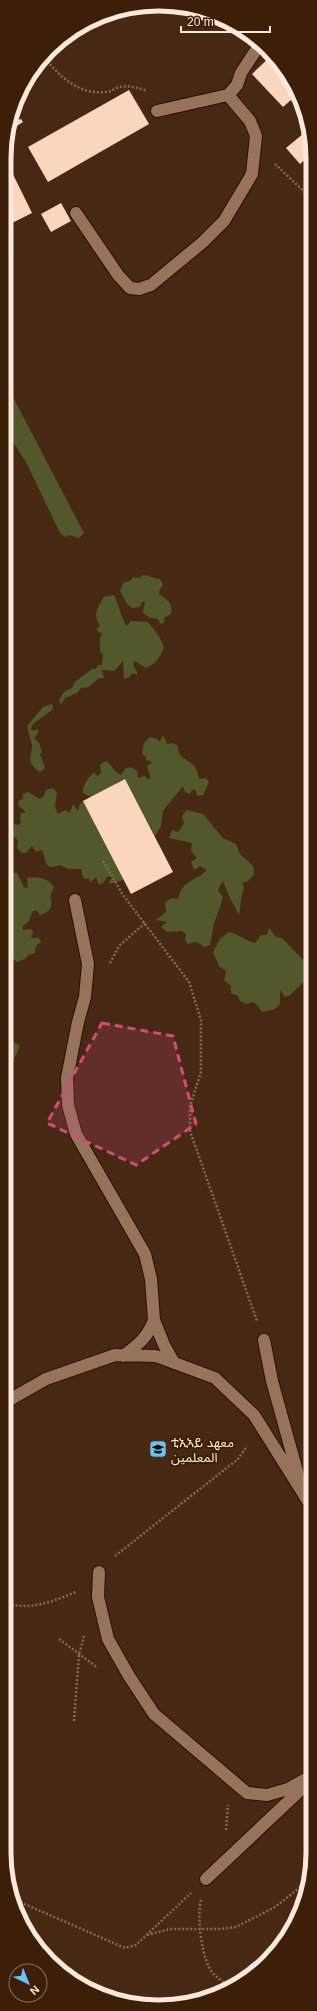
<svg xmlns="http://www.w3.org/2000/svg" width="317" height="2011" font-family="Arial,'Noto Sans Arabic','Noto Sans Ethiopic',sans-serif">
	<rect width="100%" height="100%" fill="#472913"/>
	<path fill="#52572c" d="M4,380l80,153 -5,5 -10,-3 -4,2 -5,-4 -34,-71 -20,-31 -2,-8z
		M143,575c7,0 10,4 17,4l3,6 -3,4 -1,5c8,6 14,8 12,20l-7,4v5l-4,1 -2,-5c-6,-1 -11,-1 -15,-7l2,-10h-3l-2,5 -8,1 -5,-4 -7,-13 3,-8 7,-2 3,-4 6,1z
		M114,595c5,10 7,23 13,31l4,-5 17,1 11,14 5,11c-3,9 -9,18 -18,21l-11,-7 -2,3 5,10h-7l-1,3 -6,2 -1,-18 -9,10 -12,-1 2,8h-5l-10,9 -8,1 -4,5 -12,5 -3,6 -3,-2c2,-7 5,-12 12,-13l5,-8 16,-12h4l2,-4h4l1,-11 -3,-2v-14l2,-4 -6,-4 4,-5c-8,-9 -2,-19 4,-28z
		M52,704l1,3 -1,3 -19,14 -2,5 2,2 4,-2 2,3 -5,6 5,5 3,9 -2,2 5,14 -5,4c-15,-11 -8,-13 -8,-27 -1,-7 -4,-13 -5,-19l16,-19z
		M162,736l3,2 2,6 6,-1 5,3c-1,18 18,9 21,33l7,-1 3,4 -6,13 -6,1 -1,-5 -3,-2 -3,5 -5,-2 -2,-6 -20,25 -2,15 -6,10 -30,-57 -9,4 3,7 4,90 -13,4 -1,-3 4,-4 -5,-1 -5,7 -4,2 -3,-8 -6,6 -1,-5 -4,1 -3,-4v-6h-14l-8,-4c-17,6 -13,-3 -18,-15l-6,2 -4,-6 -6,7h-4l-5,-5 1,-7 -6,-7 2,-4v-6l4,1 3,-2 -1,-5 1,-5h4l-1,-3 -6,-4 1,-6 4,-1v-5l5,-2 12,7 4,-3 2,-6 7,-2 4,5c-1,9 -4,12 1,21l7,-4 5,3 3,-9 5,7 2,-7 3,-3 8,2 3,-1 -4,-5 -7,-4c-1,-6 6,-18 11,-20l4,3 3,-4 -1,-7 5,-4c8,3 8,11 16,14l5,-7 5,-1 6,4 1,7 7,-2 4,4 1,-4 -3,-10 5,-4 -6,-2v-3l-4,-3 2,-11 6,-6 7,2 3,3z
		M187,810l16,4 20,24 13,6 4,10 13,12 1,8 -6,7 -6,2 2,5c-4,10 -3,17 -5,27l-10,-19 -6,-15 -5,9 5,7c-2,9 -6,17 -9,27 -2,7 -2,14 -4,21l-6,2c-5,-5 -9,-6 -16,-3l-3,-4 1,-6 -5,-3 -14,1 -6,-5 6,-5 -11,-2 10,-8 -1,-9 6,-5 7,1c5,-20 17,-17 29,-29l-7,-4 -6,4 -3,-8 6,-4 -6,-7 1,-8 -23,-5 3,-8 6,2 6,-9 -2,-7z
		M7,848l2,15 -3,8 11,2 7,14 4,1 -1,-10c10,-2 21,0 27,9l-4,9c4,10 0,16 -10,19l-3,-4h-4l-4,10 -7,6 1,3 8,-1 2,3 -2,6h8l2,4 -5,4 -1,7 -7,2 -3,4 -8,3 -4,-3 -1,5h-8v-113z
		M269,928l7,9 6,1 23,24 3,6v10l-18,17 -5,2 -5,-7v14l-5,5 -13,3 -4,-6 -5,-4 -7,2 -6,-3 -2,-5 -7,-3v-7l-7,-6 2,-9 -7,-5 -6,-14 7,-13 9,-7c10,2 16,9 26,11l6,-8h6z
		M4,1039l6,1 10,6 -6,13 -5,2 -5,-2z"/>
	<path fill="#fbd6be" d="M272,55l26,39 -15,13 -31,-33z
		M129,90l20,34 -101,58 -20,-35z
		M14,114l4,6 3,-1 2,3 -14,9z
		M304,133l6,7 3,13 -13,11 -14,-16z
		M4,156l28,57 -26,13 -2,-3z
		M61,203l10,18 -20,11 -10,-18z
		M125,779l48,93 -42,22 -48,-93z"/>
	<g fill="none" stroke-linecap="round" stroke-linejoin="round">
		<defs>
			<path id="minor" d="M157,111l71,-16 9,-10 4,-12 19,-29
				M76,213l42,62 12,13 9,1 12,-4 52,-43 21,-21 28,-47 4,-38 -6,-15 -22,-26
				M75,900l13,64 -3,33 -7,25 -11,56 1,27 8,29 69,120 6,25 3,41
				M264,1340l8,41 28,101
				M123,1356c15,-11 25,-19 31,-36l10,25 10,18
				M4,1403l42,-24 69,-24 41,1 59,22 39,37 59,94
				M99,1572l-1,25 10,42 21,37 25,38 93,79 20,2 21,-6 25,-14
				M206,1879l104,-98"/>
		</defs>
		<use href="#minor" stroke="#2c1000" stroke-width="14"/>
		<path stroke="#846a57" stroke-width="2.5" stroke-dasharray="2 2" stroke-linecap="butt" d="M45,58c14,18 34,37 60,34 5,0 9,-3 14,-5 9,-2 20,1 28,4
			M275,164l38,36
			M103,861l20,34 66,87 12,38v52l-11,34v25l67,190
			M110,963l9,-17 26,-23
			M115,1556l123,-97 9,-13
			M4,1602c25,10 49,-1 72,-10
			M59,1639l39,29
			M74,1721l5,-66 5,-19
			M226,1830l2,-25
			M13,1899l112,49 11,-3 55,-52
			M201,1900c-4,17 0,51 8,67 3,8 14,14 20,20
			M147,1935l23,-6h51l15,-2 39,-20 32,-25
			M181,2002l7,-4 9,2"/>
		<use href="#minor" stroke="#97735c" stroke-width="12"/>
	</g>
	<path fill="#d04c7b" fill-opacity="0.2" stroke="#d04c7b" stroke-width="3" stroke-dasharray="8 5" stroke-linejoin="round" d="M102,1023l71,13 23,88 -60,41 -89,-42z"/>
	<defs>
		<symbol id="university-square" viewBox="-11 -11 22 22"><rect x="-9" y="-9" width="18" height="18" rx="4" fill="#6cc3f2" stroke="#3c1f09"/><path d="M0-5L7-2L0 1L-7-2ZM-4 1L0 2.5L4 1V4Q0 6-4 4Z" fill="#111"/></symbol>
	</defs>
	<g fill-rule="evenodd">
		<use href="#university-square" x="148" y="1439" width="20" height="20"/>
	</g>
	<g text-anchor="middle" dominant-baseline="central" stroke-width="4" stroke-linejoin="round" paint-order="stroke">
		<g font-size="13" fill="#fce8db" stroke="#3c1f09" text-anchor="start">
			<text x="171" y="1442">ቲኢኣይ معهد<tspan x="171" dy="15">المعلمين</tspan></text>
		</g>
	</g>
	<path d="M0 0H317V2011H0ZM158 11H159A147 147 0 0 1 306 158V1853A147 147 0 0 1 159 2000H158A147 147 0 0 1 11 1853V158A147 147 0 0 1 158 11Z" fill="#3c1f09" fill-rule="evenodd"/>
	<path fill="none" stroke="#fce8db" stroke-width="5" d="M158 11H159A147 147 0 0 1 306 158V1853A147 147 0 0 1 159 2000H158A147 147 0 0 1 11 1853V158A147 147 0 0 1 158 11Z"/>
	<g transform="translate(28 1983) rotate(137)"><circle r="19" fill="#3c1f09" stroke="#896f5d"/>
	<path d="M0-3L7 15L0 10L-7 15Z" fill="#6cc3f2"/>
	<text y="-6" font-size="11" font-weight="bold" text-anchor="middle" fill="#fce8db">N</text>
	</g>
	<path d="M181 26v6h89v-6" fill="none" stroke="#fce8db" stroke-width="2"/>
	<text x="187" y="26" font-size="12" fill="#fce8db" stroke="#3c1f09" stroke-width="3" paint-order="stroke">20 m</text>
</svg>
